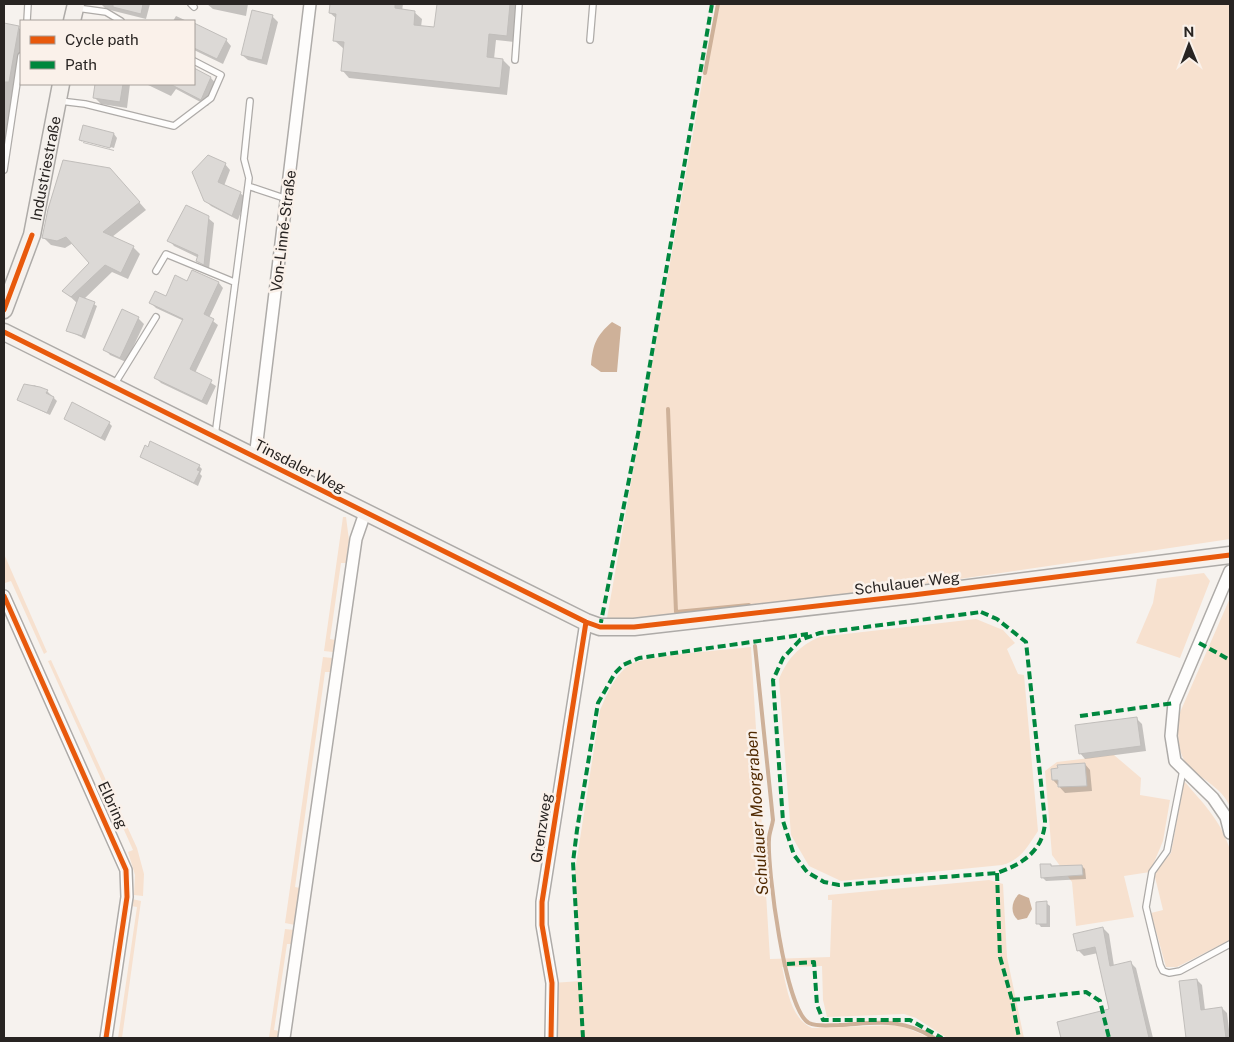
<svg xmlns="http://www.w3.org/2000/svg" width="1234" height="1042" font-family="'Public Sans',sans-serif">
	<rect width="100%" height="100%" fill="#f6f2ee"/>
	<path fill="#f7e1cf" d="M716,4h514v535c-204,30 -408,63 -614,81l-9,-2z
		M343,517h3l3,23 -3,23h-5l-11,76 5,1 -2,12 -9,-1z
		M4,554l43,98 -3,2 -33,-73 -6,2 -1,-4z
		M1204,573l6,8 -30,77 -44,-15 17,-40 4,-24z
		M1230,598v209c-8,-22 -39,-32 -46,-47 -7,-13 -6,-29 -6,-43z
		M976,619l27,11 12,13 -8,6 11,25 6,1 14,156c-10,15 -18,30 -36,34l-161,16 -32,-15 -18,-31 -12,-156c9,-21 19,-32 40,-42z
		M751,647l19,312 60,-2 2,-57h-4v-5l161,-15 14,4 4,73 17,81h-77l-31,-20 -12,-4 -77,3 -4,-17 -1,-34 -40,1c5,21 8,51 30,61l88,-3 30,13h-379l1,-55 29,-2 -6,-110 25,-161c7,-16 14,-34 29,-45 16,-10 99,-15 122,-18z
		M323,657l9,1 -1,14h-6l-30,215 5,1 -5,37 -10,-2z
		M51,660l86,188 7,26 -1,22 -9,-1 1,-20 -7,-23 5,-2 -85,-189z
		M1114,755l27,23 -1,17 30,5 -7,41 -13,31 -26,4 10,41 -58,9 -4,-44 -20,-27 -7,-84 12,-9z
		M1184,781c19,22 38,41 46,69v90l-53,27h-11l-15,-54 12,-3 -9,-37 17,-20z
		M132,899l9,2 -19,137h-4l19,-131 -6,-1z
		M285,929l9,1 -2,14h-5l-13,86 6,1 -1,7h-10z"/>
	<path fill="#ceb199" d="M612,322l9,5 -4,45h-16l-10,-7c2,-21 5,-29 21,-43z
		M1019,894l10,4 3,11 -5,9 -9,2c-8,-6 -7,-19 1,-26z"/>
	<path fill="#0003" d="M101,4h49l-4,15 -40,-10z
		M207,4h41l-2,12 -33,-7z
		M331,4h72l-1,7 12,1 8,7 -1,8 14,1 3,-24h80l-4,38 -18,-2 -2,19 9,1 7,7 -3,28 -158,-17 -7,-8 2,-21 -9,-8 2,-22 -7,-6z
		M176,16l11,5h-14z
		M272,16l6,6 -11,43 -19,-5 -6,-5z
		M4,24l14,3 3,3v31l-17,98z
		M194,24l32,16 5,6 -8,18 -29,-14z
		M194,70l17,8 6,7 -9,21 -32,-17 -5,7 -25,-12h48z
		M94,84h36l-3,24 -26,-4 -7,-7 2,-11z
		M114,134l3,4 -3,10 -32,-9v3l-2,-3z
		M83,142l31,8v1l-31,-8z
		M225,164l5,6 -6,16 16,7 6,5 -8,22 -27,-14 -6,-6z
		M117,177l29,33 -34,27 21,10 7,7 -12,25 -16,-7 -28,27 13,7 -12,33 -18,-9 10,-27 -13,-12 27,-28 -18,-20 -8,5 -14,-3 -7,-7z
		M208,218l6,5 -5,46 -12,-8 2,-3 -25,-12 -5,-6z
		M192,271l27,12 4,5 -14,30 9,7 -23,48 21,13 -9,19 -46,-22 -5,-5 28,-57 -28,-13 -5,-5 15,-6 21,-15z
		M123,311l15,7 6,6 -18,38 -16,-7 -5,-6z
		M34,385l13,6 10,10 -7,14 -31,-15z
		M65,418l44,5 3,3 -7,15z
		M141,457l58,9 3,3 -2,5 2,2 -4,10z
		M1137,719l5,5 4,27 -61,8 -5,-6z
		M1085,764l5,6 2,21 -27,2 -12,-13z
		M1051,865l2,3 29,-2 3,3 1,10 -40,2 -4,-4z
		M1046,903l4,3v21h-9l-3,-4z
		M1103,928l6,6 5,32 16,-4 6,6 17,70h-91l-4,-15 53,-13 -13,-57 -14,3 -6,-6z
		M1197,980l5,5 3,25 17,-2 5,5 3,25h-43l-6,-56z"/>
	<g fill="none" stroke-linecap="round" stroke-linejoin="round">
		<path stroke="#ceb199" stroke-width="4" d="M705,73l13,-69
			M668,409l8,203 73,-7
			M755,646l18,174c-1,7 -4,13 -4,19 -2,28 16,172 40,184 9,4 20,2 30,2 38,-2 61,-8 95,13"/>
	</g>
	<path fill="#dcd9d6" stroke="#c1bebb" d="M113,4h30l-2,10 -28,-7z
		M330,4h65v4l20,3 -1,14 20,2 3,-23h73l-3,32 -18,-2 -2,23 16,2 -3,29 -159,-17 3,-29 -11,-1 3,-27 -7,-1z
		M252,10l21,5 -11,45 -21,-5z
		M4,23l15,3 -10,56h-5z
		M194,23l33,16 -10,20 -23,-11z
		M194,68l17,9 -10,23 -31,-16h24z
		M95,84h28l-3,18 -27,-4z
		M83,125l31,8 -4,15 -31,-8z
		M208,155l18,8 -8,19 23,10 -9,24 -28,-15 -12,-29z
		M63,160l47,8 30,34 -37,30 31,14 -13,27 -16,-8 -34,32 -9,-6 27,-28 -23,-26 -9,4 -15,-3 6,-29z
		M186,205l23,11 -5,49 -8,-4 2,-6 -31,-14z
		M192,270l27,12 -15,32 10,5 -24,50 22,11 -10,21 -48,-23 29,-59 -34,-16 6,-12 11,5 9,-21 12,6z
		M79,296l16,6 -13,34 -16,-5z
		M122,309l17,8 -19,41 -17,-8z
		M24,384l16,3 8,3 -2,3 8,4 -7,16 -30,-13z
		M72,402l38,20 -9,16 -37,-19z
		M150,441l50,24 -3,5 3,1 -6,12 -54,-26 5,-12 3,2z
		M1137,717l4,29 -62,8 -4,-29z
		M1085,763l2,23 -29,1v-7h-6l-1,-11 7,-1 -1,-3z
		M1040,864h11v2l31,-1 1,10 -42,3z
		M1047,901v23h-11v-22z
		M1103,927l7,39 21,-5 18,77h-88l-4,-16 52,-13 -14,-62 -18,4 -4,-17z
		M1197,979l4,31 21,-3 4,31h-40l-7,-57z"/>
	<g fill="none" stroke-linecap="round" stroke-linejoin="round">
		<defs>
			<path id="lane" d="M191,4l3,3
				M77,8l29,4 15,9
				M27,21l1,-17
				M590,40l3,-36
				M515,60l4,-56
				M60,101l25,3 89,22 37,-28 10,-23 -27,-14
				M4,170l17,-114
				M248,186l39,13
				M156,271l10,-17 68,28
				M114,385l42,-68
				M215,436l34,-258 -5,-19 6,-58
				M1183,770l-16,81 -15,21 -6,35 14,58 3,6 6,2 11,-2 50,-27"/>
			<path id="street" d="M255,458l55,-454
				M1230,571l-56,132 -3,33 4,25 38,37 13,19 4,16
				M4,596l122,274 1,27 -21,141
				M284,1038l72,-499 9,-26
				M551,1038l1,-55 -10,-58v-23l44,-280"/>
			<g id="secondary">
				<path d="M72,21l4,-17"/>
				<path id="s1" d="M4,310l28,-75 29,-151"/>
				<path d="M4,332l582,290 14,5h34l279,-32 317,-40"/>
			</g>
		</defs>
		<use href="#lane" stroke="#aeaba8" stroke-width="8"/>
		<use href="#street" stroke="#aeaba8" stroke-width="14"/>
		<use href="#secondary" stroke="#aeaba8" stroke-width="19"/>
		<use href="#lane" stroke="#fefdfc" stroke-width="5.5"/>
		<use href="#street" stroke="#fefdfc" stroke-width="11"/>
		<use href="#secondary" stroke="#f5f1ed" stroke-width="16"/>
		<path stroke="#00873e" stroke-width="4" stroke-dasharray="8 4" stroke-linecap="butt" d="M981,612l16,7 29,23 19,179c-1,29 -22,43 -48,52l-158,12 -15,-3 -17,-10 -13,-17 -11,-34 -10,-141 10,-22 17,-18 20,-7z
			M600,627l38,-193 74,-430
			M1199,643l31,17
			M1080,716l94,-13
			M997,873l3,84 12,43 7,38
			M787,964l27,-2 3,43 6,15h87l32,18
			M1012,1000l74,-8 14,9 9,37
			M583,1038l-10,-176 4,-32 21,-127 17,-30 8,-8 16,-7 169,-24"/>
		<defs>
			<path id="cycleway" d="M4,310l28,-75
				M4,332l582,290 14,5h34l279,-32 317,-40
				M4,596l122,274 1,27 -21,141
				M551,1038l1,-55 -10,-58v-23l44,-280"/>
		</defs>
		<use href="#cycleway" stroke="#faf1ea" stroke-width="8"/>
		<use href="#cycleway" stroke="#e8590c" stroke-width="5"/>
	</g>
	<g text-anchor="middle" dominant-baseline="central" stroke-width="5" stroke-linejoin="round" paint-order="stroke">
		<g font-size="15" fill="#282422" stroke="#faf1ea">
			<text stroke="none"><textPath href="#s1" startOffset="148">Industriestraße</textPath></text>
			<text transform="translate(283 231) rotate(-83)">Von-Linné-Straße</text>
			<text transform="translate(300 466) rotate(27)">Tinsdaler Weg</text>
			<text transform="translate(907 583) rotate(-7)">Schulauer Weg</text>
			<text transform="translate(113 805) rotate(65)">Elbring</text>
			<text transform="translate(541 828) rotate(-81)">Grenzweg</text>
		</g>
		<g font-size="16" font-style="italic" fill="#502900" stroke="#faf1ea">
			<text transform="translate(757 813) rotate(-94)">Schulauer Moorgraben</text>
		</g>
	</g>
	<rect width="1234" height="1042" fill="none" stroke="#282422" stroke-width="10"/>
	<rect x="20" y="20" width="175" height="65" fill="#faf1ea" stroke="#a69f9a"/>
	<rect x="30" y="36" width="25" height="8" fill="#e8590c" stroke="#a69f9a"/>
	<text x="65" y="45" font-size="15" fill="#282422">Cycle path</text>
	<rect x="30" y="61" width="25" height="8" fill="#00873e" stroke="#a69f9a"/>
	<text x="65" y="70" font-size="15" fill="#282422">Path</text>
	<g transform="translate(1189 45) rotate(359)" stroke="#faf1ea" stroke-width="4" paint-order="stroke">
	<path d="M0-4L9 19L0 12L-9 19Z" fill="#282422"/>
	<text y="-8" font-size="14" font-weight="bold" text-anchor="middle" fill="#282422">N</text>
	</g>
</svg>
